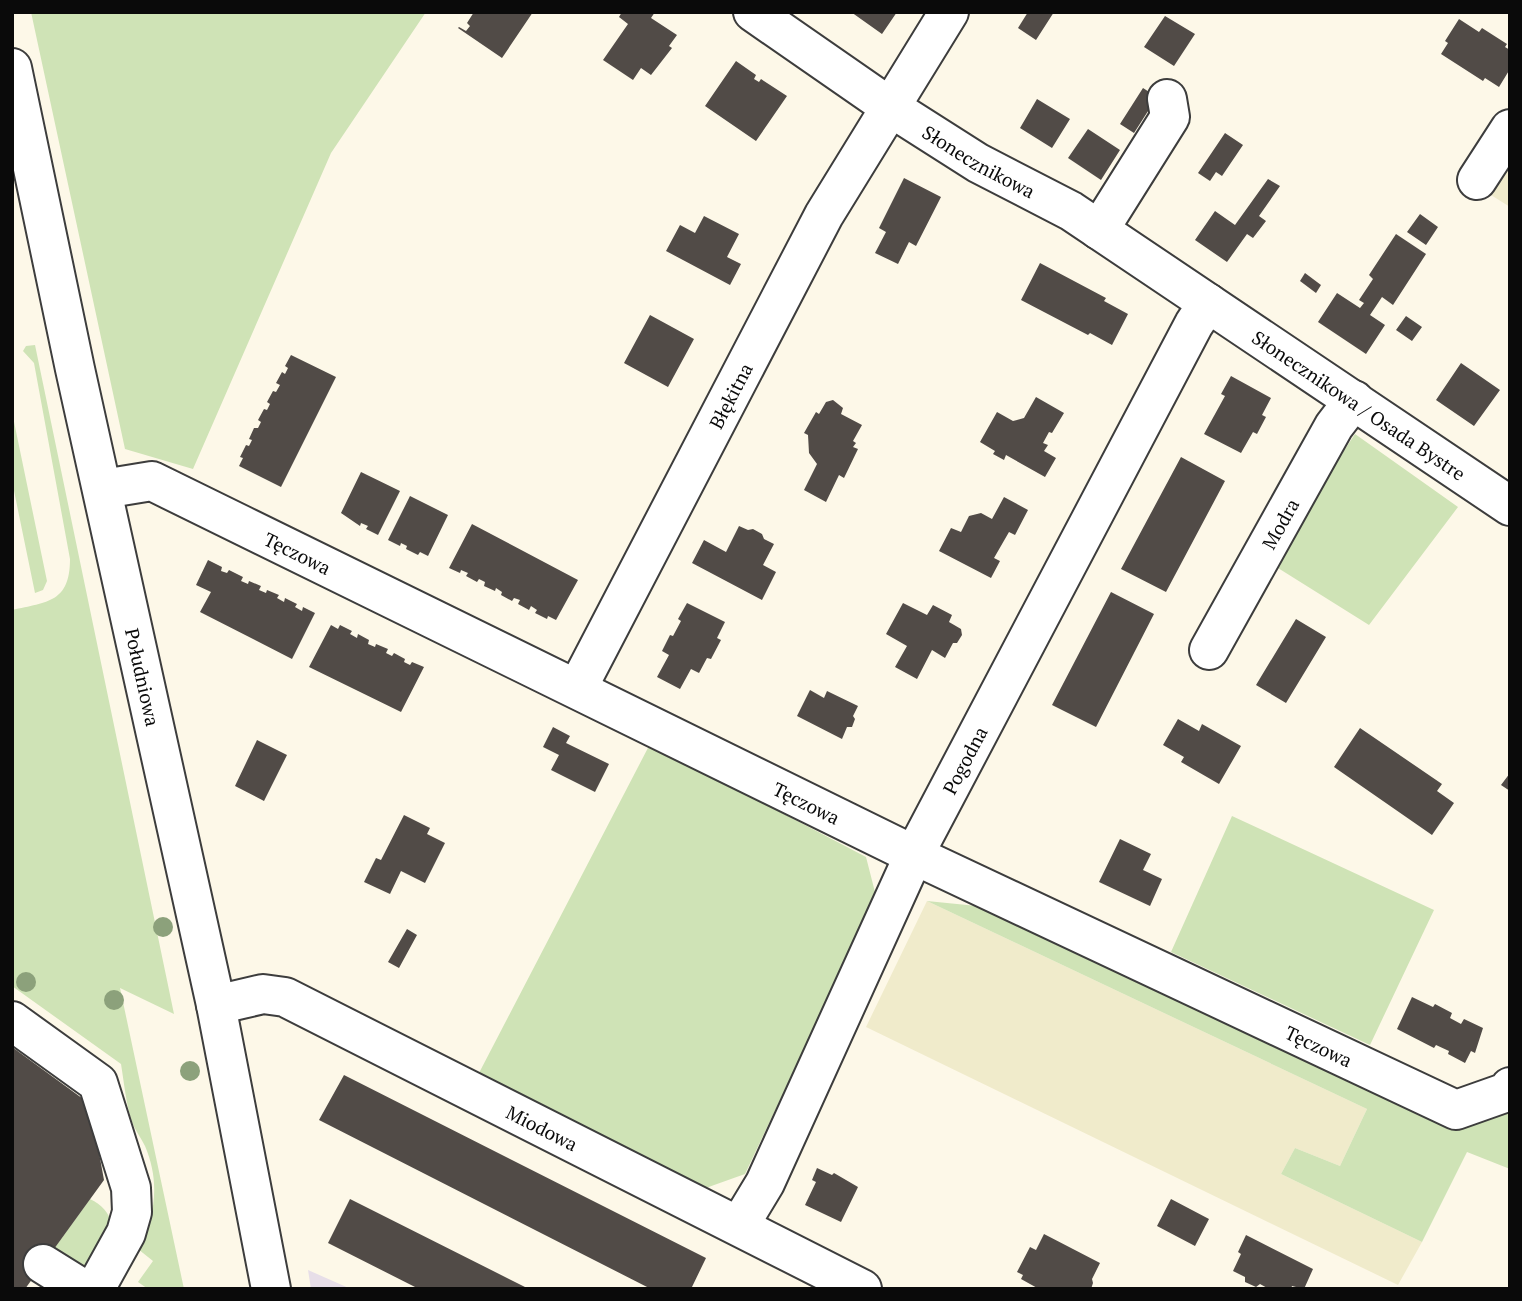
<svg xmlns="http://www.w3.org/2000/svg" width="1522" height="1301" font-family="'PT Serif',serif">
	<rect width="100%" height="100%" fill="#fdf8e8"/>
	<path fill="#e7dee8" d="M308,1270l43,19h-40z"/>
	<path fill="#f0ebcb" d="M1510,148v59l-27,-17z
		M927,901l440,208 -27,57 -45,-18 -14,26 141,68 -24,43 -532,-258z"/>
	<path fill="#cfe3b6" d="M31,12h395l-95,141 -138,316 -68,-20z
		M35,345l139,669 -54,-26 64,301h-36l-10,-7 15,-21 -15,-12c18,-33 22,-68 7,-103 -4,-8 -10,-16 -13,-24 -6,-18 -8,-40 -11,-58l-109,-78v-376c36,-8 58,-8 58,-51l-36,-196 -11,-12 3,-5z
		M12,412l35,169 -4,9 -8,3 -23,-112z
		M1355,434l103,73 -89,118 -99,-62z
		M650,744l216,113 10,39 -131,278 -42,15 -224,-116z
		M1232,816l202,94 -64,135 -199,-93z
		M927,901l70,7 458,210 55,-22v73l-43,-17 -45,90 -141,-68 14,-26 45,18 27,-57z
		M90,1199c12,6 19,13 22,26l-28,44 -36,-12z"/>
	<path fill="#514b47" d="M474,12l3,2 56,-2 -31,46 -44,-30 1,-1 7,4 4,-5 -3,-3z
		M622,12h33l-4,6 26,17 -8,11 3,2 -21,27 -10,-7 -8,12 -30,-20 25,-36 -9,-7z
		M851,12h46l-15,22z
		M1028,12h26l-18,28 -18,-12z
		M1165,16l30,18 -21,32 -30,-19z
		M1459,19l20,13 3,-4 25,16 -2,3 5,3v19l-11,18 -14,-9 -2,3 -42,-27 7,-11 -3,-2z
		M736,61l20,14 -2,4 5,3 2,-3 26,17 -31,45 -51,-35z
		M1143,88l14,9 -23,36 -14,-9z
		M1037,99l33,20 -18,29 -32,-20z
		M1088,129l32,21 -19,30 -33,-22z
		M1225,133l18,12 -21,31 -6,-4 -6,9 -12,-8z
		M904,178l37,19 -25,49 -7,-4 -11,22 -23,-11 11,-21 -7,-4z
		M1268,179l12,7 -21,30 7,5 -13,17 -6,-4 -20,28 -32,-22 20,-29 20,14z
		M1420,214l18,13 -12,18 -19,-13z
		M704,216l35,18 -12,23 14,7 -11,21 -64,-34 14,-26 15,8z
		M1396,234l30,20 -33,51 -11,-8 -12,18 15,10 -19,29 -48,-32 19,-29 23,15 4,-5 -5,-3 14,-21 -4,-4z
		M1040,263l66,35 -2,3 24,13 -16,31 -22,-12 -2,2 -67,-35z
		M1305,273l16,12 -5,8 -16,-12z
		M650,315l44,24 -26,48 -44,-24z
		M1406,316l16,11 -10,14 -16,-11z
		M291,355l45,22 -55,110 -42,-21 4,-8 -3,-1 6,-12 3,1 3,-6 -3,-1 5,-11h4l3,-6 -3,-2 6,-11 3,1 3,-6 -3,-2 6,-11 3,1 4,-7 -4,-2 6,-11 3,2 3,-6 -3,-2z
		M1461,363l39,27 -26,36 -38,-26z
		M1231,376l40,22 -9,17 4,2 -9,17 -4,-2 -12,21 -37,-19 21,-38 -4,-2z
		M1036,397l28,16 -12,20 -3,-1 -6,11 5,2 -4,6 12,7 -11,19 -39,-22 -2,5 -11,-6 2,-3 -15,-9 17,-30 16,9 11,-3z
		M833,400l10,8 -2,6 21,11 -9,16 3,2 -3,4 5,2 -14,29 -5,-3 -13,27 -22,-12 13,-26 -8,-11 -1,-18 -4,-2 12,-21 3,2 7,-12z
		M1181,457l44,24 -59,111 -45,-23z
		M361,472l39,19 -22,44 -12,-6 2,-3 -7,-3 -1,3 -19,-13z
		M410,496l38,19 -20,41 -8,-4 -2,3 -12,-6 1,-3 -6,-3 -1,3 -12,-6z
		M1004,497l24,13 -13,25 -6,-3 -15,26 6,3 -9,17 -52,-27 12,-23 10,4 8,-16 12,-3 11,6z
		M472,524l106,56 -22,40 -8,-4 -1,3 -12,-6 2,-3 -6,-4 -2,4 -11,-6 2,-4 -6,-2 -2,3 -11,-6 1,-3 -6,-4 -1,3 -11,-5 1,-4 -6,-3 -2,3 -11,-6 2,-3 -7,-3 -1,3 -11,-5z
		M739,526l9,4 5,-1 9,5 2,5 10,5 -11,21 13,7 -14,28 -70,-37 12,-23 22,12z
		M208,560l14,7 -1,4 6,2 2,-3 14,7 -2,4 7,3 1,-3 12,5 -2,4 7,3 1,-3 12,5 -2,3 7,4 1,-4 12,6 -2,3 7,4 1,-4 12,6 -23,46 -92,-47 11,-20 -15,-7z
		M1111,592l43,22 -58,113 -44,-22z
		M687,603l38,19 -8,16 4,2 -10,19 -4,-1 -8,15 -8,-4 -11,20 -23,-12 12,-22 -7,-4 8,-16 3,1 8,-15 -3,-2z
		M903,603l24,12 6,-10 19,10 -3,7 12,7 1,6 -5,8h-4l-8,15 -13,-8 -15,29 -22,-12 12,-21 -21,-12z
		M1296,619l30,18 -40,66 -30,-18z
		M331,625l7,4 2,-4 12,6 -2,3 7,4 1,-4 11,6 -1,4 7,3 1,-3 12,5 -2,4 6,3 2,-3 11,6 -1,3 6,3 2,-3 12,5 -23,45 -92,-45z
		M810,690l14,8 3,-7 31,15 -5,10 2,3 -3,8h-5l-5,12 -45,-23z
		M1178,719l21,12 3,-7 39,22 -22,38 -38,-22 3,-5 -21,-12z
		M553,727l17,9 -4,7 43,21 -14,28 -44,-22 8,-15 -16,-8z
		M1360,728l82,56 -5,7 17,12 -22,32 -98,-68z
		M257,740l30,15 -23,46 -29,-15z
		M1510,773v18l-9,-6z
		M404,815l26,13 -3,6 18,9 -20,40 -24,-12 -11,23 -26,-12 12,-24 5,2z
		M1120,839l31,15 -8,16 19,9 -12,27 -51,-24z
		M407,929l10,6 -18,33 -11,-6z
		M1412,997l21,10 2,-3 17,9 -2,5 11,6 3,-5 19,9 -8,25 -4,-2 -6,12 -17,-9 1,-3 -13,-6 -2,3 -37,-19z
		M12,1047l78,57 14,76 -79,109h-13z
		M344,1075l362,183 -15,31h-40l-332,-169z
		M817,1168l15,7 2,-2 24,14 -17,35 -36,-17 11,-23 -4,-2z
		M350,1199l179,90h-110l-91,-46z
		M1171,1199l38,20 -14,27 -38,-20z
		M1044,1234l56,29 -8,16 1,4 -2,6h-52l-18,-10 2,-4 -6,-3 13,-25 6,3z
		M1246,1235l67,34 -9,20 -12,-3 -1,3h-22l-9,-5 -4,3 -11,-5v-5l-12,-6 8,-17 -3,-2z"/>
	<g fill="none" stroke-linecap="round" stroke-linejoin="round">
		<defs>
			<g id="minor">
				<path id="s1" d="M753,12l137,95 88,56 93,48 439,295"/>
				<path id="s2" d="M12,68l63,301 141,636 55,284"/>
				<path d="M1477,180l33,-51"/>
				<path d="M1099,230l71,-113 -3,-18"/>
				<path id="s3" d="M103,489l49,-8 762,374 542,255 51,-18 3,-5"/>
				<path id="s4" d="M1209,650l125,-224 20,-26"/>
				<path id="s5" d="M577,689l247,-474 125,-203"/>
				<path id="s6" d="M216,1005l47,-11 22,3 577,292"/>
				<path d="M12,1021l86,62 33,105 1,24 -6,21 -31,56"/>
				<path id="s7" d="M739,1226l26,-43 149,-328 280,-531 14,-21"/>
				<path d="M43,1264l40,25"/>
			</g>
		</defs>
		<use href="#minor" stroke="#3d3d3d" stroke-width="42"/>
		<use href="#minor" stroke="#fff" stroke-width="38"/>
	</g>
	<g fill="#8ca17b">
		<circle cx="163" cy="927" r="10"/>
		<circle cx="26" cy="982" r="10"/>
		<circle cx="114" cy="1000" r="10"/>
		<circle cx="190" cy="1071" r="10"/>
	</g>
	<g text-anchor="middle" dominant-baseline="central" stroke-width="7" stroke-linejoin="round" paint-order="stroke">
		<g font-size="19" fill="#0a0a0a" stroke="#fff">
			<text stroke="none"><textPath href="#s1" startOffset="271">Słonecznikowa</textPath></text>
			<text stroke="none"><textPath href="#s5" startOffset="331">Błękitna</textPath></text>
			<text stroke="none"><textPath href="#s1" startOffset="723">Słonecznikowa / Osada Bystre</textPath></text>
			<text stroke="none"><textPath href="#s4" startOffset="145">Modra</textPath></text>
			<text stroke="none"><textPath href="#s3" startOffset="212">Tęczowa</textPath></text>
			<text stroke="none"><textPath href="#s2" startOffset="623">Południowa</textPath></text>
			<text stroke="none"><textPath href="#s7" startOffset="518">Pogodna</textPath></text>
			<text stroke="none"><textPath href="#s3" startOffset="779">Tęczowa</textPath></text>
			<text stroke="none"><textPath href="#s3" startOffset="1346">Tęczowa</textPath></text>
			<text stroke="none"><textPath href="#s6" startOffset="359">Miodowa</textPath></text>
		</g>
	</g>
	<rect width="1522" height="1301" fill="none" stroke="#0a0a0a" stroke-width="28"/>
</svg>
